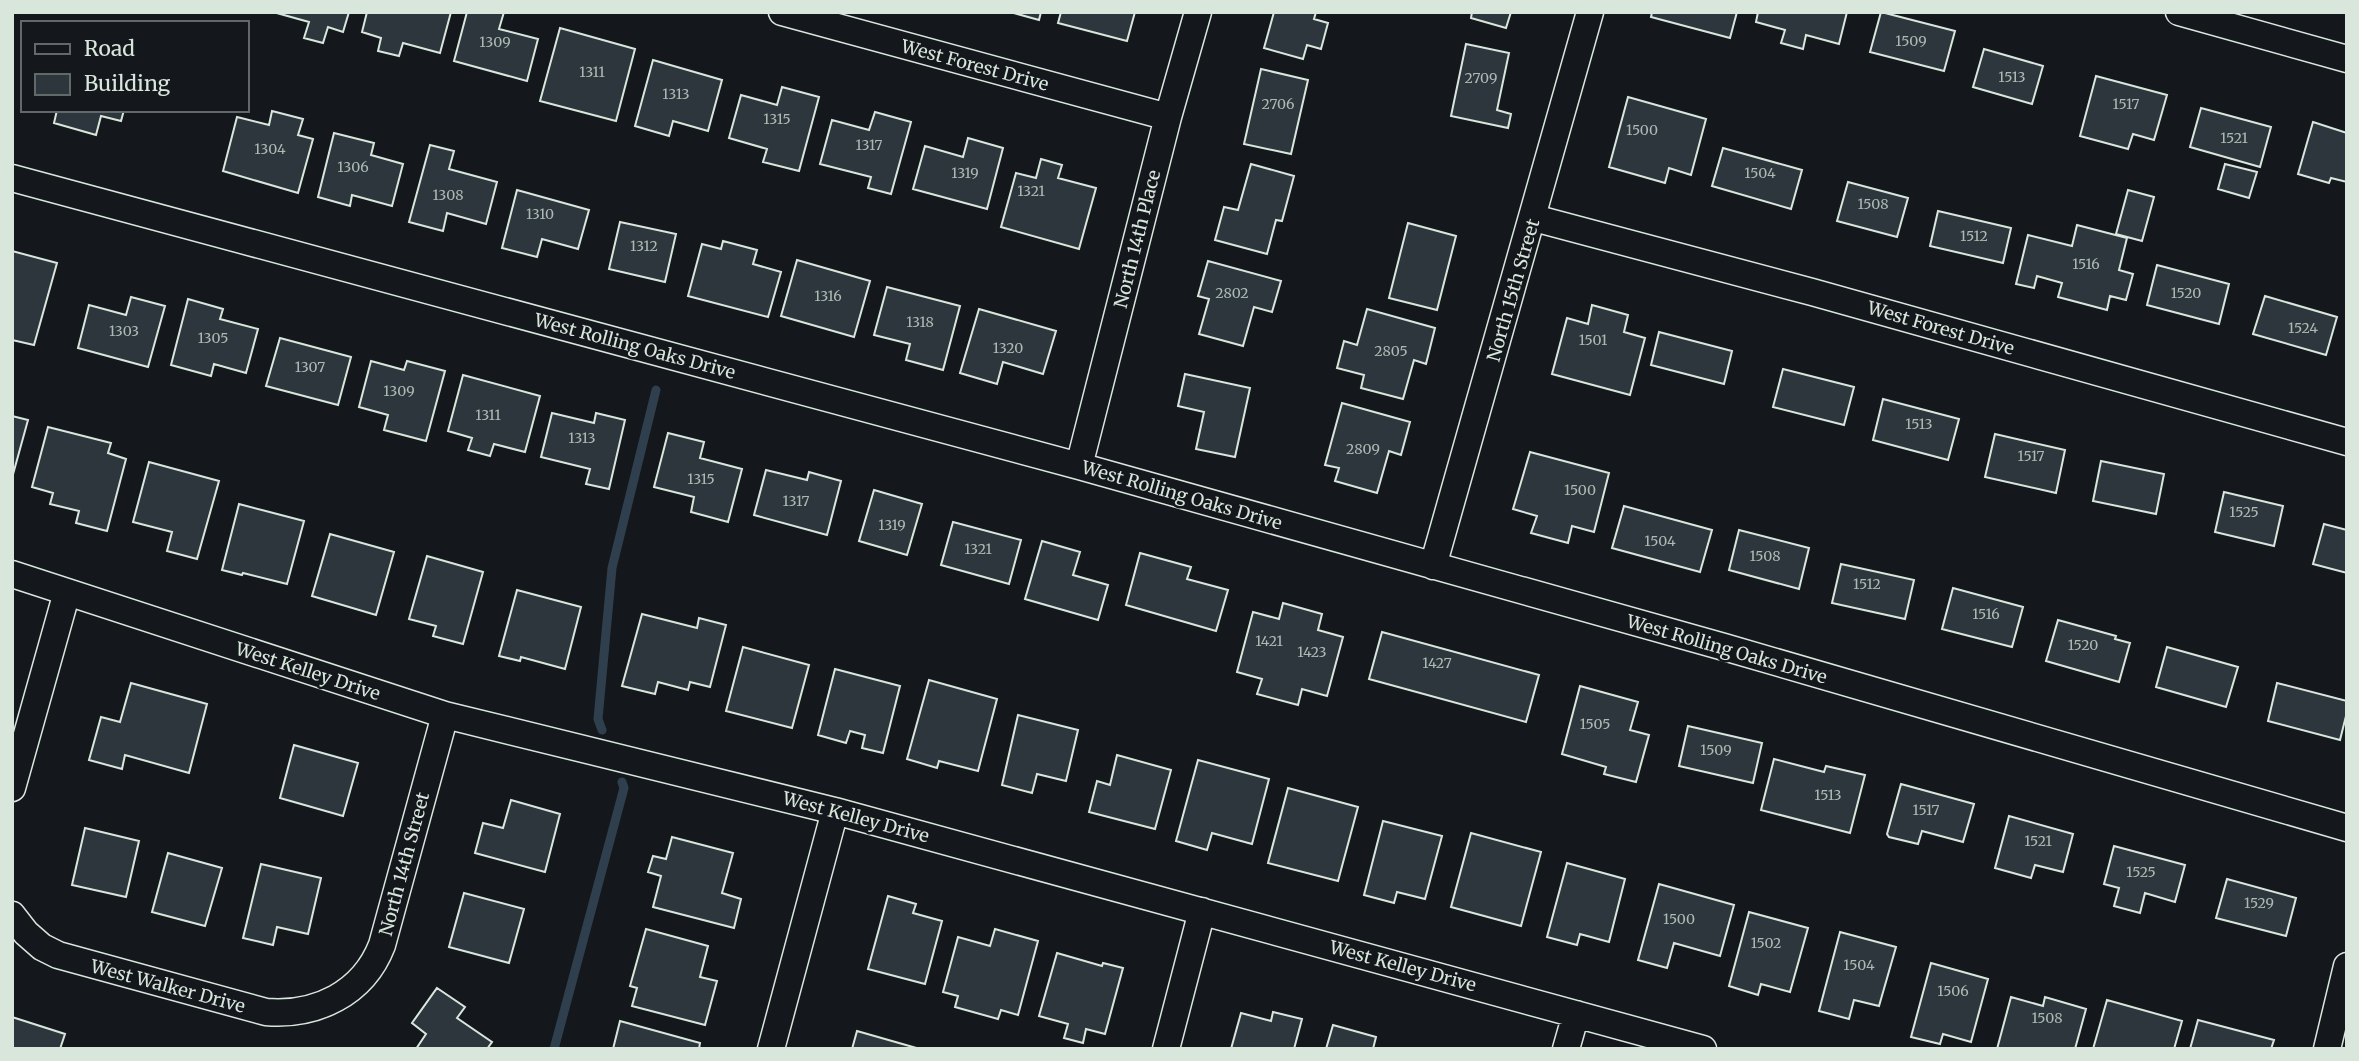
<svg xmlns="http://www.w3.org/2000/svg" width="2359" height="1061" font-family="Merriweather,serif">
	<rect width="100%" height="100%" fill="#14181c"/>
	<g fill="none" stroke-linecap="round" stroke-linejoin="round">
		<path stroke="#2f3f4d" stroke-width="9" d="M602,730l-4,-11 14,-151 44,-178
			M554,1049l70,-261 -2,-6"/>
	</g>
	<path fill="#2c363c" stroke="#d8e6dc" stroke-width="2" d="M273,12h76l-6,20 -15,-5 -5,16 -19,-5 5,-16z
		M367,12h84l-11,41 -37,-10 -4,13 -21,-5 3,-13 -19,-6z
		M467,12h37l-5,17 39,10 -11,42 -73,-20z
		M1010,12h31l-2,8z
		M1061,12h74l-8,29 -69,-18z
		M1274,12h42l-2,7 14,4 -7,26 -14,-4 -4,14 -39,-11z
		M1472,12h39l-5,16 -35,-10z
		M1652,12h85l-7,26 -79,-21z
		M1758,12h89l-8,32 -33,-9 -3,14 -22,-6 4,-13 -29,-8z
		M1881,12l74,19 -11,40 -74,-19z
		M560,28l75,21 -19,72 -76,-20z
		M1466,44l43,9 -12,57 14,4 -3,14 -57,-12z
		M1984,49l59,17 -11,38 -59,-17z
		M653,60l69,20 -14,51 -35,-10 -4,15 -34,-10z
		M1261,69l47,11 -17,74 -47,-10z
		M2096,76l71,19 -13,45 -21,-6 -5,15 -48,-13z
		M782,87l37,10 -20,74 -36,-9 4,-13 -38,-11 12,-43 36,10z
		M1628,97l78,22 -15,56 -22,-7 -4,15 -56,-16z
		M2201,108l70,19 -11,40 -70,-20z
		M57,110h67l-3,11 -20,-5 -5,19 -42,-12z
		M272,111l31,8 -5,16 15,4 -15,54 -75,-22 14,-54 32,8z
		M875,112l36,10 -20,72 -23,-6 3,-11 -51,-13 12,-44 37,10z
		M2313,122l34,11v49l-16,-4 -2,5 -31,-9z
		M334,133l40,10 -3,12 32,9 -11,42 -40,-11 -2,11 -32,-9z
		M968,138l35,10 -16,61 -74,-20 12,-43 38,11z
		M430,145l24,6 -5,18 48,13 -11,42 -39,-11 -4,18 -34,-9z
		M1723,148l79,22 -11,39 -79,-23z
		M1041,159l21,6 -4,13 38,10 -17,61 -78,-22 15,-54 20,5z
		M1251,164l43,12 -12,45 -6,-1 -9,34 -52,-14 9,-33 14,3z
		M2225,164l32,8 -8,26 -31,-9z
		M1848,182l60,16 -11,39 -60,-16z
		M517,190l72,20 -11,39 -36,-10 -5,18 -35,-9z
		M2128,190l26,7 -12,44 -26,-7z
		M1938,211l73,17 -8,35 -73,-17z
		M620,222l56,12 -11,48 -56,-13z
		M1408,223l48,13 -19,74 -48,-12z
		M2077,225l50,13 -8,32 14,4 -7,26 -16,-4 -3,14 -49,-13 4,-14 -25,-7 -3,12 -18,-4 12,-49 44,11z
		M723,241l34,9 -4,14 28,8 -13,45 -80,-21 14,-52 19,5z
		M12,251l45,12 -23,82 -22,-5z
		M797,260l73,21 -16,56 -73,-21z
		M1208,261l73,20 -9,31 -18,-5 -11,39 -44,-12 10,-35 -11,-3z
		M2157,265l72,19 -10,40 -72,-19z
		M887,287l73,19 -17,64 -37,-10 4,-16 -36,-9z
		M2265,296l72,21 -11,38 -73,-21z
		M131,297l34,9 -17,61 -70,-19 11,-43 37,10z
		M188,299l35,10 -3,10 38,10 -12,44 -32,-9 -3,12 -40,-11z
		M1592,305l36,10 -4,17 21,6 -15,57 -78,-21 15,-56 21,6z
		M979,309l77,22 -13,43 -40,-12 -6,22 -37,-11z
		M1367,309l68,19 -9,36 -12,-4 -11,39 -42,-11 3,-13 -27,-7 7,-27 13,4z
		M1659,332l73,19 -8,33 -73,-19z
		M280,338l71,19 -13,48 -72,-19z
		M371,361l33,9 3,-9 38,10 -19,70 -42,-11 4,-15 -29,-8z
		M1783,369l71,18 -10,38 -71,-18z
		M1185,374l65,14 -15,69 -39,-8 8,-37 -26,-6z
		M463,375l77,21 -15,56 -31,-8 -4,12 -22,-6 4,-12 -24,-7z
		M1883,399l76,20 -11,41 -75,-20z
		M1342,403l68,19 -9,33 -12,-4 -12,42 -42,-12 4,-13 -14,-3z
		M552,413l42,10 2,-10 29,7 -16,69 -23,-5 4,-15 -49,-12z
		M12,416l16,4 -16,58z
		M48,427l63,16 -3,10 18,6 -19,72 -31,-8 3,-12 -29,-7 3,-11 -21,-6z
		M668,433l36,9 -4,16 42,11 -14,53 -37,-10 3,-15 -40,-10z
		M1995,434l70,16 -9,43 -71,-16z
		M1530,452l79,21 -15,59 -22,-6 -4,17 -37,-10 6,-17 -24,-7z
		M2101,461l63,13 -8,40 -63,-13z
		M149,462l70,19 -22,78 -30,-8 5,-19 -39,-10z
		M766,470l41,10 2,-8 32,9 -14,54 -73,-20z
		M874,490l48,14 -15,51 -48,-14z
		M2224,492l59,14 -9,40 -59,-14z
		M239,504l65,17 -17,63 -44,-11 -1,2 -20,-5z
		M1624,506l88,24 -12,42 -88,-24z
		M953,522l68,18 -12,44 -68,-19z
		M2324,524l23,6v43l-34,-9z
		M1739,530l70,18 -10,41 -70,-19z
		M330,534l64,18 -18,63 -64,-19z
		M1042,541l38,11 -7,23 35,10 -10,35 -73,-21z
		M1140,553l51,14 -4,12 41,11 -12,41 -90,-26z
		M427,556l56,16 -20,72 -30,-8 3,-10 -27,-7z
		M1841,564l73,16 -9,39 -73,-16z
		M1953,588l70,19 -11,40 -70,-18z
		M517,590l64,17 -16,62 -44,-12 -1,4 -21,-5z
		M1283,603l39,11 -4,16 25,7 -16,59 -25,-7 -4,16 -41,-11 5,-15 -25,-7 16,-60 26,7z
		M642,614l55,14 2,-10 27,7 -16,62 -20,-5 -2,8 -30,-8 -3,12 -33,-8z
		M2058,620l58,16 -1,3 15,4 -11,39 -73,-21z
		M1382,632l157,43 -13,47 -157,-43z
		M743,647l66,18 -17,63 -66,-17z
		M2167,647l71,20 -12,40 -70,-20z
		M835,669l65,17 -17,67 -21,-5 3,-13 -15,-4 -4,12 -28,-8z
		M929,680l68,19 -19,72 -39,-10 -2,7 -30,-9z
		M131,683l76,21 -18,69 -64,-18 -3,14 -33,-9 12,-43 19,5z
		M2277,683l70,18v11l-7,28 -72,-19z
		M1580,686l58,16 -8,28 19,5 -13,47 -32,-8 2,-7 -44,-13z
		M1018,715l60,15 -12,51 -29,-7 -5,19 -30,-8z
		M1688,726l74,17 -9,40 -74,-17z
		M294,745l64,18 -15,53 -63,-18z
		M1117,755l54,15 -16,59 -66,-17 8,-31 13,4z
		M1774,759l50,13 2,-6 39,9 -15,58 -89,-23z
		M1198,760l71,19 -17,65 -40,-11 -5,17 -31,-9z
		M1901,784l73,20 -11,38 -41,-11 -4,13 -29,-7 -2,-3z
		M1288,788l70,19 -20,74 -70,-18z
		M511,800l49,14 -15,58 -70,-19 8,-30 20,5z
		M2009,816l64,18 -10,38 -28,-7 -4,13 -36,-10z
		M1383,821l59,15 -17,63 -28,-7 -3,11 -30,-8z
		M85,828l54,13 -13,56 -54,-12z
		M1471,833l70,19 -20,74 -70,-19z
		M672,837l61,16 -11,40 19,6 -7,29 -81,-21 8,-31 -13,-4 5,-16 13,3z
		M2114,846l71,19 -10,37 -30,-9 -5,20 -26,-7 5,-18 -15,-4z
		M168,853l54,15 -17,58 -53,-14z
		M1567,863l58,16 -16,63 -29,-8 -3,11 -30,-8z
		M261,864l60,14 -13,56 -31,-7 -4,18 -30,-7z
		M2227,879l69,19 -10,38 -70,-18z
		M1659,884l75,21 -14,51 -46,-13 -7,25 -29,-8z
		M464,893l60,16 -15,54 -60,-16z
		M888,896l28,8 -3,9 29,8 -17,63 -57,-15z
		M1749,912l59,16 -18,64 -29,-8 -3,11 -29,-9z
		M646,929l62,17 -8,31 17,4 -12,44 -73,-19 5,-18 -7,-2z
		M995,929l43,12 -20,74 -17,-5 -3,9 -43,-12 3,-11 -15,-4 15,-55 32,9z
		M1840,932l56,15 -17,59 -25,-6 -5,19 -30,-8z
		M1057,953l45,13 1,-3 20,5 -18,66 -19,-5 -3,14 -19,-5 4,-14 -29,-8z
		M1931,963l57,16 -17,63 -28,-8 -3,10 -29,-7z
		M437,988l28,19 -8,11 35,24 -5,7h-71l10,-15 -14,-11z
		M2011,997l32,9 2,-9 41,12 -11,40h-78z
		M2107,1000l75,21 -8,28h-81z
		M1273,1012l29,7 -8,30h-63l10,-36 30,8z
		M12,1017l53,17 -5,15h-48z
		M2198,1020l76,20 -3,9h-81z
		M620,1021l80,22 -1,6h-86z
		M1333,1025l43,12 -3,12h-47z
		M857,1031l63,18h-68z"/>
	<g fill="none" stroke-linecap="round" stroke-linejoin="round">
		<defs>
			<path id="street" d="M782,12l386,105
				M2179,12l168,47
				M12,178l1067,288 645,181 623,181
				M1534,218l278,74 535,150
				M1079,466l89,-349 30,-105
				M1433,566l157,-554
				M12,574l433,141 390,96 868,238
				M12,788l55,-196
				M12,915l14,18 16,14 16,8 208,57c50,4 97,-18 116,-67l63,-230
				M771,1049l64,-238
				M1166,1049l36,-138
				M1566,1049l10,-35
				M2327,1049l20,-83"/>
		</defs>
		<use href="#street" stroke="#d8e6dc" stroke-width="29"/>
		<use href="#street" stroke="#14181c" stroke-width="26"/>
	</g>
	<g text-anchor="middle" dominant-baseline="central" stroke-width="5" stroke-linejoin="round" paint-order="stroke">
		<g font-size="14" fill="#adbab4">
			<text x="1911" y="41">1509</text>
			<text x="495" y="42">1309</text>
			<text x="592" y="72">1311</text>
			<text x="2012" y="77">1513</text>
			<text x="1481" y="78">2709</text>
			<text x="676" y="94">1313</text>
			<text x="1278" y="104">2706</text>
			<text x="2126" y="104">1517</text>
			<text x="777" y="119">1315</text>
			<text x="1642" y="130">1500</text>
			<text x="2234" y="138">1521</text>
			<text x="869" y="145">1317</text>
			<text x="270" y="149">1304</text>
			<text x="353" y="167">1306</text>
			<text x="965" y="173">1319</text>
			<text x="1760" y="173">1504</text>
			<text x="1031" y="191">1321</text>
			<text x="448" y="195">1308</text>
			<text x="1873" y="204">1508</text>
			<text x="540" y="214">1310</text>
			<text x="1974" y="236">1512</text>
			<text x="644" y="246">1312</text>
			<text x="2086" y="264">1516</text>
			<text x="1232" y="293">2802</text>
			<text x="2186" y="293">1520</text>
			<text x="828" y="296">1316</text>
			<text x="920" y="322">1318</text>
			<text x="2303" y="328">1524</text>
			<text x="124" y="331">1303</text>
			<text x="213" y="338">1305</text>
			<text x="1593" y="340">1501</text>
			<text x="1008" y="348">1320</text>
			<text x="1391" y="351">2805</text>
			<text x="310" y="367">1307</text>
			<text x="399" y="391">1309</text>
			<text x="488" y="415">1311</text>
			<text x="1919" y="424">1513</text>
			<text x="582" y="438">1313</text>
			<text x="1363" y="449">2809</text>
			<text x="2031" y="456">1517</text>
			<text x="701" y="479">1315</text>
			<text x="1580" y="490">1500</text>
			<text x="796" y="501">1317</text>
			<text x="2244" y="512">1525</text>
			<text x="892" y="525">1319</text>
			<text x="1660" y="541">1504</text>
			<text x="978" y="549">1321</text>
			<text x="1765" y="556">1508</text>
			<text x="1867" y="584">1512</text>
			<text x="1986" y="614">1516</text>
			<text x="1269" y="641">1421</text>
			<text x="2083" y="645">1520</text>
			<text x="1312" y="652">1423</text>
			<text x="1437" y="663">1427</text>
			<text x="1595" y="724">1505</text>
			<text x="1716" y="750">1509</text>
			<text x="1828" y="795">1513</text>
			<text x="1926" y="810">1517</text>
			<text x="2038" y="841">1521</text>
			<text x="2141" y="872">1525</text>
			<text x="2259" y="903">1529</text>
			<text x="1679" y="919">1500</text>
			<text x="1766" y="943">1502</text>
			<text x="1859" y="965">1504</text>
			<text x="1953" y="991">1506</text>
			<text x="2047" y="1018">1508</text>
		</g>
		<g font-size="18" fill="#d8e6dc" stroke="#14181c">
			<text transform="translate(975 65) rotate(15)">West Forest Drive</text>
			<text transform="translate(1137 239) rotate(-76)">North 14th Place</text>
			<text transform="translate(1513 290) rotate(-74)">North 15th Street</text>
			<text transform="translate(1941 328) rotate(16)">West Forest Drive</text>
			<text transform="translate(635 346) rotate(15)">West Rolling Oaks Drive</text>
			<text transform="translate(1182 495) rotate(16)">West Rolling Oaks Drive</text>
			<text transform="translate(1727 649) rotate(16)">West Rolling Oaks Drive</text>
			<text transform="translate(308 671) rotate(18)">West Kelley Drive</text>
			<text transform="translate(856 817) rotate(15)">West Kelley Drive</text>
			<text transform="translate(404 864) rotate(-75)">North 14th Street</text>
			<text transform="translate(1403 966) rotate(15)">West Kelley Drive</text>
			<text transform="translate(168 986) rotate(15)">West Walker Drive</text>
		</g>
	</g>
	<rect width="2359" height="1061" fill="none" stroke="#d8e6dc" stroke-width="28"/>
	<rect x="21" y="21" width="228" height="91" fill="#14181c" stroke="#626a69" stroke-width="2"/>
	<rect x="35" y="44" width="35" height="10" fill="#14181c" stroke="#626a69" stroke-width="2"/>
	<text x="84" y="56" font-size="21" fill="#d8e6dc">Road</text>
	<rect x="35" y="74" width="35" height="21" fill="#2c363c" stroke="#626a69" stroke-width="2"/>
	<text x="84" y="91" font-size="21" fill="#d8e6dc">Building</text>
</svg>
